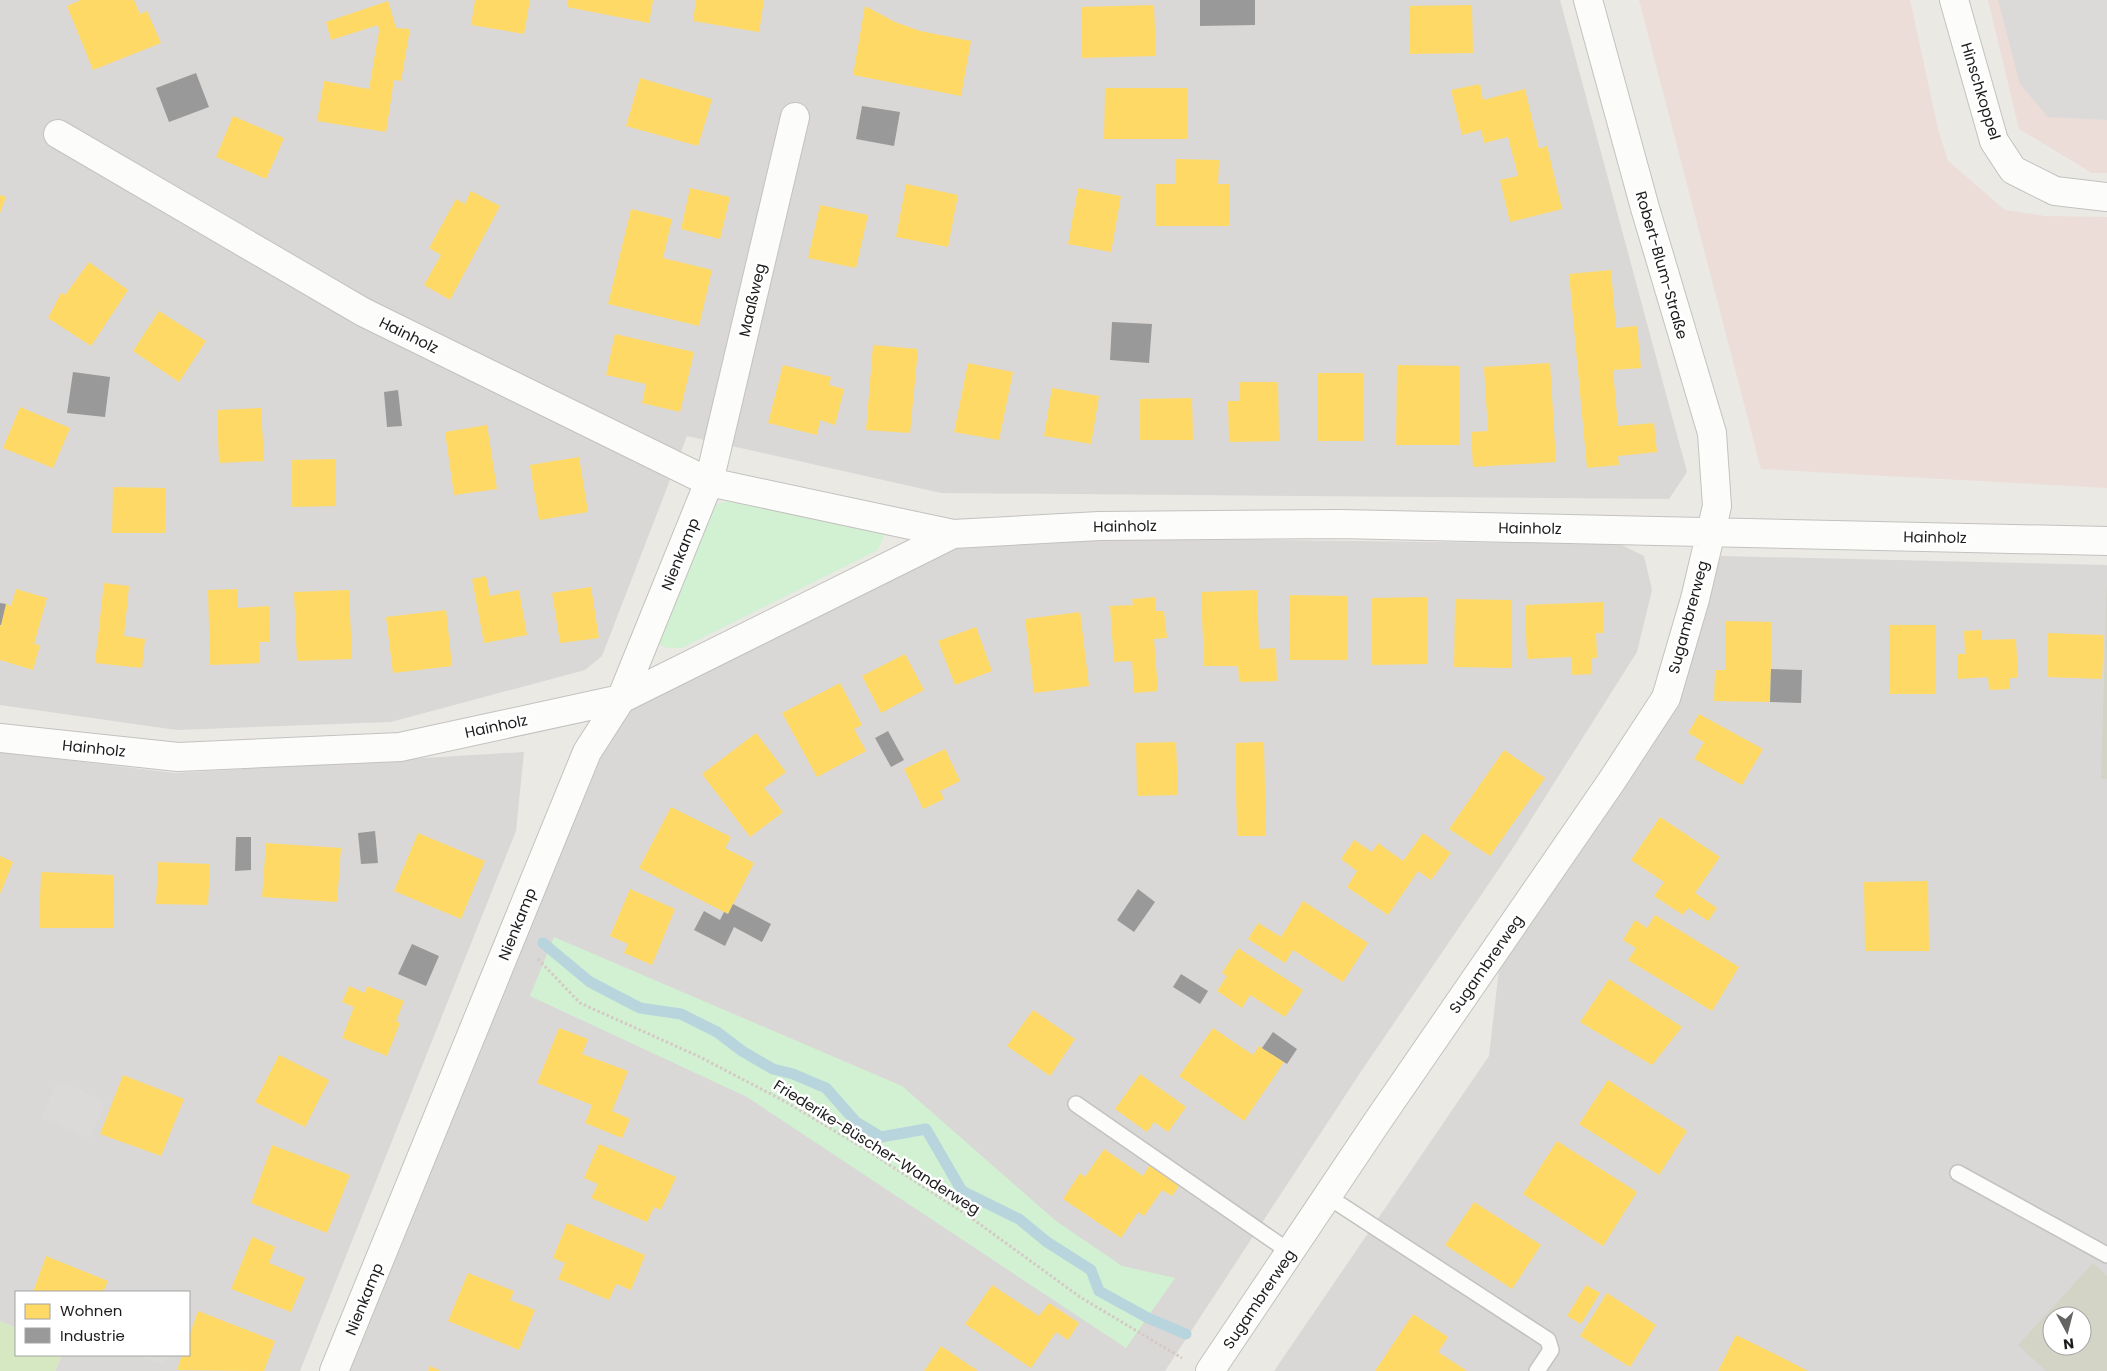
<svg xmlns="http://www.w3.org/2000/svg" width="2107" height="1371" font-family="Poppins,sans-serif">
	<rect width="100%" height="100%" fill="#eae9e4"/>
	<path fill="#d9d8d6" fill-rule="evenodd" d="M0,0h1560l127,472 -18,27 -728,-6 -254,-57 -85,220 -17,14 -194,52 -214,8 -177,-25z
		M997,537l623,7 24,12 8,34 -15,62 -126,199 -151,222 -195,298h-816l106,-266 157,-374 37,-43 288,-140z
		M1721,556l386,9v806h-833l215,-315 10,-87 180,-278zM2052,1316h30v30h-30z
		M0,752l175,21 349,-21 -8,79 -216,540h-245l7,-16h127v-63h-173v36l-16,-7z"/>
	<path fill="#ecddd9" d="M1639,0h271l28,129 10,32 57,49 40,6 62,1v271l-346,-19z
		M1988,0h119v173h-15l-73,-44z"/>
	<path fill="#d3d3c6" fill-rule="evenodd" d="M2107,579v200h-6z
		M2093,1263l14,13v95h-61l-28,-26zM2052,1316h30v30h-30z"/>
	<path fill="#d6e8c2" d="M0,1321l16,7v27h46l-7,16h-55z"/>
	<path fill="#d2f1d2" d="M736,500l138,26 10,10 -6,14 -196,98h-15l-8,-4 -2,-13 51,-121 11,-7z
		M554,937l348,149 154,135 66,45 53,12 -49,70 -379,-251 -217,-101z"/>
	<path fill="#dbdad8" d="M1998,0h109v120l-59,-3 -28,-33z
		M58,1080l48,22 -17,37 -48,-21z
		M135,1355h33l-4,10z"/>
	<path fill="#ffd966" d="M81,0h53l6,14 7,-3 14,32 -68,27 -26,-64z
		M475,0h55l-6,34 -53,-9z
		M568,0h85l-4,23 -82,-16z
		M696,0h68l-5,32 -66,-11z
		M388,1l8,27 14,1 -9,52 -7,-1 -8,52 -69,-11 7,-40 45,8 10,-58 -1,-6 -47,15 -5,-18z
		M1154,5l2,51 -74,2 -1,-51z
		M1472,5l1,48 -63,1 -1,-48z
		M865,6l30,16 25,9 51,10 -10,55 -108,-21z
		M640,78l72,21 -14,47 -72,-20z
		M1480,84l3,16 42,-11 14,60 8,-3 15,63 -52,13 -10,-42 18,-4 -10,-39 -24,6 -3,-13 -19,5 -11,-45z
		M1105,88h83l-1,51h-83z
		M233,116l51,22 -18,41 -50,-22z
		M1176,159l43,1 -1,24h12l-1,42h-73v-42h20z
		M906,184l52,11 -10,52 -52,-10z
		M690,188l40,9 -10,42 -39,-10z
		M1078,188l43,8 -10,56 -43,-8z
		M471,191l29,15 -50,94 -26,-15 17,-30 -12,-7 27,-49 9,5z
		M0,195l6,2 -6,16z
		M820,205l48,10 -12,53 -48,-10z
		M631,209l41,10 -9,39 49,12 -13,56 -91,-22z
		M89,262l39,28 -37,56 -43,-28 13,-25 4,2z
		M1611,270l5,58 21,-2 4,42 -28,2 5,56 36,-3 3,29 -39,4 1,9 -32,3 -18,-194z
		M159,311l47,30 -27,41 -46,-31z
		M615,334l79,18 -14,60 -38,-9 4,-19 -40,-9z
		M873,345l45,4 -8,84 -44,-3z
		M968,363l45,9 -14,68 -45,-8z
		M1550,363l6,99 -83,5 -2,-35 17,-1 -4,-64z
		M783,365l48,12 -2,8 15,4 -9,36 -15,-5 -3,15 -49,-12z
		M1397,365l63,1 -1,79h-63z
		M1317,373h47v68h-47z
		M1240,382h38l1,59 -50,1 -1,-41h12z
		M1052,388l47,8 -8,48 -47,-8z
		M1192,398l1,42h-53l-1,-41z
		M20,407l50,21 -17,40 -50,-20z
		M261,408l3,53 -45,2 -2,-53z
		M487,425l10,64 -43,6 -9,-63z
		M579,457l9,55 -49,8 -9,-55z
		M336,459v47l-45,1v-47z
		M113,487l53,1 -1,45h-53z
		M486,576l4,20 29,-6 8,45 -43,8 -12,-64z
		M104,583l25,3 -5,50 21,3 -3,29 -47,-5z
		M591,587l8,51 -39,5 -8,-50z
		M16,589l31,9 -13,46 6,1 -7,25 -33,-10v-34l6,-22 5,2z
		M238,589v19l31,-2 1,36h-10v21l-50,2 -2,-75z
		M349,590l3,69 -55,2 -3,-69z
		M1257,590l2,59 17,-1 1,33 -38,1 -1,-16h-34l-3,-74z
		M1290,595l58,1 -1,64h-58z
		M1155,597l1,14h8l3,27 -13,1 4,52 -24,2 -2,-32 -18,1 -4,-56 23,-1 -1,-6z
		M1428,597v67l-56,1 -1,-67z
		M1455,599l57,1 -1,68 -57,-1z
		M1603,602l1,31h-8l1,25h-5v16l-21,1v-18l-44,2 -2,-54z
		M446,610l6,56 -59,7 -7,-56z
		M1080,612l9,74 -55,7 -9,-74z
		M1726,621l46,1 -2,80 -56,-1 1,-31h10z
		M1889,625h46v69h-46z
		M976,627l16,44 -37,14 -17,-44z
		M1981,630l1,10 34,-1 2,39h-8v11l-21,1 -1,-13 -30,2 -1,-25h8l-1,-23z
		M2048,633l56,2 -2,44 -55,-2z
		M905,654l19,36 -43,23 -19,-37z
		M840,683l22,42 -8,4 12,22 -49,26 -35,-64z
		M1699,714l64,35 -21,36 -48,-26 10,-17 -16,-9z
		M756,733l30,39 -22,16 19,24 -33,25 -48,-63z
		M1176,742l2,53 -41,1 -1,-53z
		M1264,742l2,94h-29l-2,-93z
		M945,749l15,32 -20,10 4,8 -21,10 -19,-40z
		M1504,750l41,28 -55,78 -41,-27z
		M671,807l60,30 -6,11 29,15 -26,51 -89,-46z
		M1660,817l60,40 -25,36 22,15 -9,13 -20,-13 -5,7 -29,-19 10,-14 -33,-22z
		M418,833l67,28 -24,58 -67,-28z
		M1423,833l28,20 -20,27 -13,-9 -30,44 -41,-28 10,-16 -16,-12 13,-19 18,12 6,-9 25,18z
		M266,843l75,5 -4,54 -75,-5z
		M0,856l13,6 -13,32z
		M158,862l52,2 -2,41 -52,-1z
		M41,872l73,3 -1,53h-74z
		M1928,881l1,70h-64l-1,-69z
		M630,889l45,20 -23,56 -28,-12 4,-9 -18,-8z
		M1303,901l65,42 -25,39 -50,-32 -8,13 -37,-24 10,-16 23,14z
		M1655,915l84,52 -27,44 -84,-51 8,-12 -13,-8 12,-20 12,8z
		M1238,948l65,42 -18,27 -35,-22 -8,13 -25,-17 10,-15 -5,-3z
		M1609,979l73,48 -30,38 -72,-43z
		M349,986l16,7 2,-7 37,15 -8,20 4,2 -13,33 -45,-18 12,-31 -12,-5z
		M1033,1010l42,29 -25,37 -43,-30z
		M559,1028l29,11 -6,15 46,17 -16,40 18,8 -8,19 -37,-15 7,-18 -55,-22z
		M1213,1028l40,27 6,-9 25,16 -40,59 -65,-45z
		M279,1055l50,25 -24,47 -50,-25z
		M1140,1074l46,33 -18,25 -14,-10 -7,10 -32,-23z
		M123,1075l61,24 -23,57 -61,-22z
		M1608,1080l79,51 -28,44 -80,-51z
		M1557,1141l80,51 -34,54 -80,-52z
		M599,1144l77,33 -15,33 -7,-3 -7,15 -56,-24 7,-14 -14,-6z
		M272,1145l78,30 -23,58 -76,-30z
		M1104,1149l39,27 8,-13 30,20 -9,13 -10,-6 -18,26 -6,-4 -17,26 -58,-39 17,-26 5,4z
		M1474,1202l67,43 -29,44 -67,-44z
		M567,1223l78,32 -14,35 -15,-6 -7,16 -51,-21 7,-16 -12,-5z
		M252,1237l23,10 -6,16 36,15 -14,34 -60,-23z
		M46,1256l62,25 -5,11h-70z
		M468,1273l46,18 -4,9 25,10 -16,40 -71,-29z
		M992,1285l47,31 10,-13 30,20 -11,17 -12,-8 -25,36 -66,-44z
		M1586,1285l14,8 -19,31 -14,-8z
		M1607,1293l49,32 -26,42 -50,-31z
		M198,1311l77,30 -11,30 -87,-1 5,-15h7v-19z
		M1413,1314l35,23 -10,15 29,19h-92z
		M1736,1335l37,18 35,18h-90z
		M941,1346l37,25h-54z
		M430,1366l11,5h-13z"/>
	<path fill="#999" d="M1200,0h55v25l-55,1z
		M196,73l13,34 -40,15 -13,-34z
		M862,106l38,6 -6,34 -38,-7z
		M1112,322l40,2 -3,39 -39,-3z
		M73,372l37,5 -5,40 -38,-4z
		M398,390l4,36 -15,1 -3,-35z
		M0,603l6,1 -5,21h-1z
		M1771,669l31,1 -1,33 -31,-1z
		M888,731l16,29 -13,7 -16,-29z
		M375,831l3,32 -17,1 -3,-31z
		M236,837h15v33l-16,1z
		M1138,889l17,13 -21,30 -17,-12z
		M733,904l38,20 -9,18 -28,-15 -9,19 -31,-16 10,-19 16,9 4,-8 4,2z
		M412,944l27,12 -13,30 -28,-12z
		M1181,974l27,17 -8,13 -27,-17z
		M1273,1032l24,17 -10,15 -25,-16z"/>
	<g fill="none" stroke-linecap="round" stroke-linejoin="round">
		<path stroke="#b8d5de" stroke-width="11" d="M543,943l47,39 50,26 41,6 36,18 25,19 31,18 20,5 33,14 30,34 25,15 45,-8 36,62 57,28 28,23 44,28 8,21 49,27 38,16"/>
		<defs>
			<path id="lane" d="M1076,1104l214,148
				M1958,1173l149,82
				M1327,1196l221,144 3,10 -14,21"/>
			<path id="street" d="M1954,0l40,141 19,29 42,21 52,6
				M58,134l305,178 346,170 244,52
				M0,738l178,19 222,-10 221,-48 332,-165 146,-8 241,-2 767,17
				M334,1371l253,-619 34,-53 88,-217 86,-365
				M1210,1371l167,-249 234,-340 55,-84 29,-99 22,-93 -5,-73 -67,-225 -57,-208"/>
		</defs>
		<use href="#lane" stroke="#c3c2c0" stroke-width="18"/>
		<use href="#street" stroke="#c3c2c0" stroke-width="30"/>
		<path stroke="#d5c8c5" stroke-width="3" stroke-dasharray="2.5 2.5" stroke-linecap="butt" d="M538,959l42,44 120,54 86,45 79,47 105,68 110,80 102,61"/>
		<use href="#lane" stroke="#fcfcfb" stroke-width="15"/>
		<use href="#street" stroke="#fcfcfb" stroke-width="28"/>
	</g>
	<g text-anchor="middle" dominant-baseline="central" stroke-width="5" stroke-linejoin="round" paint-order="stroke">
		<g font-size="15" fill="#1c1c1c" stroke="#fff">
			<text transform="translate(1981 91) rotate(73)">Hinschkoppel</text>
			<text transform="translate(1662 265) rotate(74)">Robert-Blum-Straße</text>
			<text transform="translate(752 300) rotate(-77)">Maaßweg</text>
			<text transform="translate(409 335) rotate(26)">Hainholz</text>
			<text transform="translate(1125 526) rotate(-1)">Hainholz</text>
			<text transform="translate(1530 528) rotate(1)">Hainholz</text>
			<text transform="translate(1935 537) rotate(1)">Hainholz</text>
			<text transform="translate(680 554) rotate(-68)">Nienkamp</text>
			<text transform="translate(1688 617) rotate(-75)">Sugambrerweg</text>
			<text transform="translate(496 726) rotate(-12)">Hainholz</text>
			<text transform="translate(94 748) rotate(6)">Hainholz</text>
			<text transform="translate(517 924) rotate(-68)">Nienkamp</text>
			<text transform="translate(1486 964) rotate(-55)">Sugambrerweg</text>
			<text transform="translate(877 1147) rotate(32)">Friederike-Büscher-Wanderweg</text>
			<text transform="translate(364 1299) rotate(-68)">Nienkamp</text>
			<text transform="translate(1259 1299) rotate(-56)">Sugambrerweg</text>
		</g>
	</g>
	<rect x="15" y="1291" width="175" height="65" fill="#ffffff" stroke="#a4a4a4"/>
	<rect x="25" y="1304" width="25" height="15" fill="#ffd966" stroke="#a4a4a4"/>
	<text x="60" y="1316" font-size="15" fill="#1c1c1c">Wohnen</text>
	<rect x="25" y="1328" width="25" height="15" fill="#999999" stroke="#a4a4a4"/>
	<text x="60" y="1341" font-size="15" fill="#1c1c1c">Industrie</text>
	<g transform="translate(2067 1331) rotate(173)"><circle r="24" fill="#ffffff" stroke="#a4a4a4"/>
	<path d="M0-4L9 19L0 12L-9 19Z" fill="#646462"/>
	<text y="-8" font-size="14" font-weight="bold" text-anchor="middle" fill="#1c1c1c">N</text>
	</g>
</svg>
